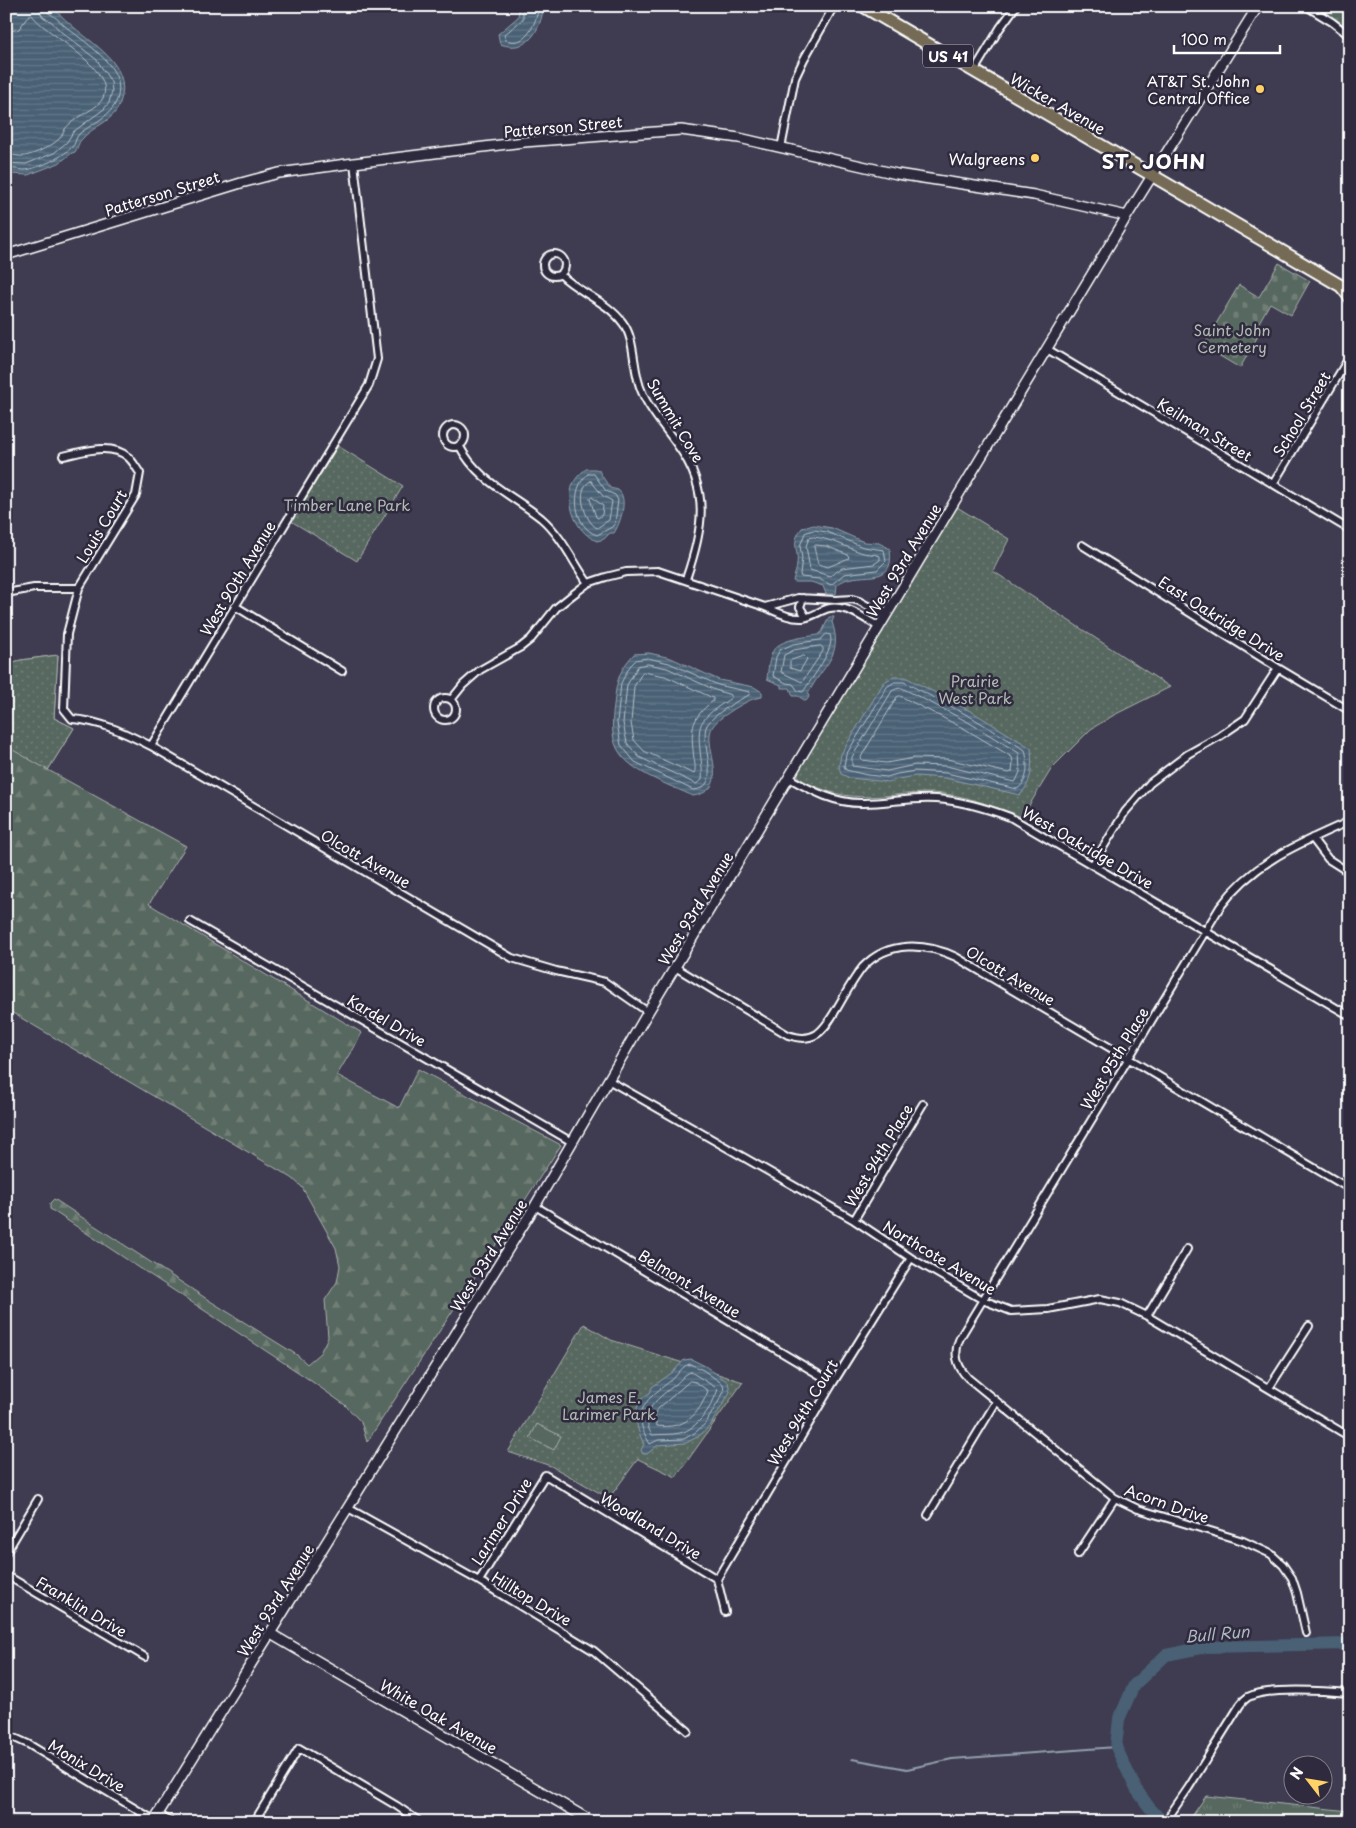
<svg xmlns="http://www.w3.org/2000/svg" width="1356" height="1828" font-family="'Playpen Sans',sans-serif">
	<defs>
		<pattern id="grass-tufts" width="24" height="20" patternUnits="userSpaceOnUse" patternTransform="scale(1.25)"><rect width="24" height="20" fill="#57675e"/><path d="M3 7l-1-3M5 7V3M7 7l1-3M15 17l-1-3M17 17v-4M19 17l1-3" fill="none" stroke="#707e76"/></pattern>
		<pattern id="forest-firs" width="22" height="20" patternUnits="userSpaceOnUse" patternTransform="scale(1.25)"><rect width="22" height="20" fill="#57675e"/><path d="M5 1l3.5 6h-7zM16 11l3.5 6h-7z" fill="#707e76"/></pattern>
		<pattern id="cemetery-stones" width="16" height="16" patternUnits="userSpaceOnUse" patternTransform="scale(1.25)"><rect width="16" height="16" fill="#57675e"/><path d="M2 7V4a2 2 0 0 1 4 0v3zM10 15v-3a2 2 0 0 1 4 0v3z" fill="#707e76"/></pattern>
		<pattern id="park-dots" width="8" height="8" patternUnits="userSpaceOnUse" patternTransform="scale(1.25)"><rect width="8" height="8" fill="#57675e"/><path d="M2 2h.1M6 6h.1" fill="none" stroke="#707e76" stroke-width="1.8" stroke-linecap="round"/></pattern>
		<pattern id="water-rules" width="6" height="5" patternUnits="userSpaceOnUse" patternTransform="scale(1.25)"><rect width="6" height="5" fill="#4a6175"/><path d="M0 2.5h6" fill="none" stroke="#65798a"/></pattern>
	</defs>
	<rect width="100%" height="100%" fill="#3f3c51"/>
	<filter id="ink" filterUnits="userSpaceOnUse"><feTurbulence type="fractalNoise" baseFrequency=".02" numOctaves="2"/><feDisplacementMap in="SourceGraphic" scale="10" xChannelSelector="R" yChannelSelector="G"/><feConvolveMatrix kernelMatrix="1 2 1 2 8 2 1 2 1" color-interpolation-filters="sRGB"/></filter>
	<g filter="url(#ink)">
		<path fill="url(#grass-tufts)" stroke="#abb3ae" d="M1206,1796l143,15 1,11h-162z"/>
		<path fill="url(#forest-firs)" stroke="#abb3ae" d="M58,655l-4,63 20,10 -26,42 138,76 -37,58 213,129 -25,42 62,33 19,-39 143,76 -194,297 -6,-20 -16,-17 -41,-29 -254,-167v-6l4,-4 156,102 87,54 10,9 13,-11 8,-16 -3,-37 12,-18 3,-16 -4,-18 -34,-61 -10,-9 -286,-169v-345l15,-4z"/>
		<path fill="url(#cemetery-stones)" stroke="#abb3ae" d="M1279,263l31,18 -19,34 -21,-12 -17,30 5,3 -18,32 -37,-22 36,-61 20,12z"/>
		<path fill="url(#park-dots)" stroke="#abb3ae" d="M1318,6h32v24z
			M338,446l65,40 -46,75 -66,-40z
			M957,507l52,32 -16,32 177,116 -56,28 -23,14 -39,39 -30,49c-26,-9 -50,-20 -77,-23 -44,-5 -79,12 -123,-5 -8,-3 -17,-6 -24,-12v-9z
			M58,655l-4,63 20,10 -26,42 -42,-24v-82l15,-4z
			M584,1324l27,16 132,42 -67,95 -38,-18 -29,39 -58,-32 -43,-14z"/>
		<path fill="#57675e" stroke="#abb3ae" d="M537,1424l24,12 -7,14 -24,-12z"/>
		<path fill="url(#water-rules)" stroke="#92a0ac" d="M16,6c9,0 21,-2 31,1 9,2 14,9 21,15 23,22 66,42 52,81 -6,19 -26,22 -38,36 -4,3 -4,9 -7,13l-3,1 -13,10 -31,12 -18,-1 -3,5 -1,-163 6,-8z
			M517,6h27c-4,24 -15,48 -44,38l-2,-10 20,-17 1,-9z
			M586,469h9l4,1c1,4 8,13 11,18 3,1 6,1 8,2 11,8 2,34 -4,43h-4l-6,6 -7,2c-18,-7 -29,-30 -26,-49 1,-10 7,-17 15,-23z
			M814,525l18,3 32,14 15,1 11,6c6,42 -34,18 -53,36l-1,9h-10l-3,-8 -12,-4h-16l-2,-1c1,-6 4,-11 4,-17 2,-16 -7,-20 5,-36z
			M829,617h5l-2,5c12,35 -10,43 -24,72l1,3 -3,4 -8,-5h-5l-3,-8h-9v-3l-14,-6c1,-9 2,-21 6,-28 6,-12 33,-14 45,-16l4,-3z
			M649,653l22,5 48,22 35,7 8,5v5c-11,1 -19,7 -28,12 -7,5 -16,10 -21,17 -13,19 22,63 -20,70 -23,-11 -65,-24 -76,-48 -6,-12 -5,-29 -3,-42 2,-22 4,-35 20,-52z
			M893,677h12l33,17 36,19 57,35c1,18 2,33 -11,47l-75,-17 -29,-2 -18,3 -10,3 -38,-4 -9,-4 -2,-8 2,-12 43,-72z
			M691,1359l14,7 23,16 2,10 -20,34 -11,10 -13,7 -28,2 -11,9h-4l-2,-4 3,-6c-9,-17 -14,-42 6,-51l2,-6 21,-15 11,-12z"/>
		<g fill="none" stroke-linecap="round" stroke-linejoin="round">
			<path stroke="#b7c0c8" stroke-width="1" d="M523,6v13l-19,16 2,5c21,8 30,-17 33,-34
				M6,32l13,-3 10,-14h3c14,20 84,53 71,83 -5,10 -18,14 -27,21 -4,3 -8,6 -11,10 -2,4 -3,7 -6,10 -7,7 -24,15 -34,17 -6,1 -13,-2 -19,-1
				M6,163l20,1 28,-11 13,-11 6,-10 31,-23 5,-6 3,-12 -1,-9 -14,-22 -37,-29 -8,-9 -9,-5 -3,-5 -1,-6
				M6,170c7,-3 12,0 19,0 6,0 26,-8 32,-12 4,-2 11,-7 15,-11 4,-3 3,-9 7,-13 11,-9 28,-16 35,-28 20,-35 -28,-62 -49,-80 -6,-5 -10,-10 -18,-14l-2,-6
				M588,474h6l12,17 9,4 3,5 -3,23 -3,4 -15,8c-23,-7 -28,-47 -9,-61z
				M591,481l12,15 9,5 -3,19 -12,8c-12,-6 -23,-40 -6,-47z
				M592,497l11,9 -1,9 -4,3 -2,-1 -6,-18z
				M814,530l13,2 36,15 21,3 2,11 -9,9 -33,4 -13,11 -12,-6 -18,-2 -1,-3 2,-16 -2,-12 5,-13z
				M814,537c17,2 30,9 46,15 7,3 14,1 20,4v4l-6,4 -32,4 -12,8 -20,-6 -4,-24 3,-8z
				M816,545l10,1 22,9 1,3 -21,9 -10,-3 -4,-17z
				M827,634l3,1c6,13 -19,44 -27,57l-5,-1 -5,-7 -7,-1 -13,-7 3,-19 4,-7 13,-6 27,-4z
				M821,646l2,2v3l-21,31 -21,-10 3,-17 10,-5z
				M804,656l3,3 -7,12 -10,-3v-7z
				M648,658l21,5 49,22 32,7 -1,3c-11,5 -35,19 -42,30 -9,16 18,64 -14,65l-58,-28 -14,-17 -4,-22 4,-40 9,-17 6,-6z
				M648,664l19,4 48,22 16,5v3c-10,7 -21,13 -28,23 -9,12 1,43 -1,59l-6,4 -57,-27 -12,-14 -4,-20 4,-38 11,-19z
				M643,672l22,4 48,22v3c-24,18 -22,31 -19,58 1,5 2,10 0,15l-50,-23 -10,-11 -3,-17 3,-36z
				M895,682h9l67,35 54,33c3,12 4,32 -8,39l-71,-16 -31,-2 -18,3 -10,3 -20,-2 -21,-5 -2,-4 2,-11 41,-68z
				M902,688l66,34 51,31 1,19 -4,9 -2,1 -68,-16 -31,-1 -28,6 -35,-5v-9l40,-66 4,-2z
				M900,696l65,33 47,28 1,6 -1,9 -3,1 -62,-14 -33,-1 -28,5 -24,-3 -1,-3 36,-60z
				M690,1364l13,6 20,14 1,8 -18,31 -10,9 -12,7 -26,1 -8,4c-21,-34 -3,-45 23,-65 5,-5 10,-14 17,-15z
				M691,1372l27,17c-5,16 -20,40 -38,44 -9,2 -19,1 -28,2 -15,-24 8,-38 24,-51 5,-4 9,-11 15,-12z
				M690,1381l6,1 12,9c-10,25 -23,38 -51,35l-2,-6 1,-9z"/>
			<path stroke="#92a0ac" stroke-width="2" d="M852,1759l55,10 45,-10 164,-12"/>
			<path stroke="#4a6175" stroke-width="12" d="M1163,1822l-14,-15 -13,-18 -20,-42 3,-28 15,-34 32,-30 40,-8 144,-3"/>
			<defs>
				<path id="street" d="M1306,6l26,16 18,14
					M974,71l26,-43 16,-22
					M781,148l14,-70 9,-19 30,-53
					M543 265a11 11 0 1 1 22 0a11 11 0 1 1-22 0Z
					M560,274c19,19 47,27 63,49 13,17 9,48 19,69 8,20 24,36 36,54 33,45 25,84 8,133
					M1047,349l303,181
					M443 436a11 11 0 1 1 22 0a11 11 0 1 1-22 0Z
					M459,445c19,37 52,49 82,73 21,18 32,44 47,65
					M63,456c19,-4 48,-14 65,1 5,4 8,11 12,16l-4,22 -57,93 -12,46 -3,75 8,10c29,2 53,14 79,27l361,212 44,13 49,11 43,30
					M1273,484l77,-128
					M1082,545l196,123 72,43
					M6,593l28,-5h45
					M803,598l-3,9 6,10
					M235,606l107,65
					M879,627c-12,-7 -25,-17 -39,-19 -15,-3 -23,8 -37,10 -13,1 -26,-6 -38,-11l33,-9 38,2 16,-1 7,2 27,15
					M434 709a11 11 0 1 1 22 0a11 11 0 1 1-22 0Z
					M451,700l12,-15 17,-15 41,-23 10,-8 25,-31 15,-12 17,-13 18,-6 20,-5 32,-1 107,36
					M151,746l218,-361 8,-26 -23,-196
					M789,778c23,13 47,26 75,25 24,0 48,-6 72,-4 26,2 50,9 74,18l340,199
					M1312,838l16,21 22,14
					M1093,864l32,-52 25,-29 38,-29 32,-18 25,-17 33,-51
					M190,921l382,221
					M675,967l113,68c10,3 19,5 29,-1 10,-7 17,-21 23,-31 7,-12 14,-25 23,-36 25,-27 63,-24 93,-10l394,232
					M608,1080l246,140 57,38 72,42 28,11 37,-2 52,-10 20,4 27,13 203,121
					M535,1206l298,177
					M854,1220l69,-116
					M1147,1316l40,-67
					M1269,1388l40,-62
					M348,1508l131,73 115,70 94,80
					M928,1515l68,-113
					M6,1553l32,-54
					M1078,1554l37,-56
					M6,1575l139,82
					M717,1579l116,-196 78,-125
					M479,1581l66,-106 172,104 8,33
					M1306,1633l-9,-40 -5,-15 -9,-13 -12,-11 -28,-13 -105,-32 -23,-11 -147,-120c-12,-12 -15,-27 -7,-42l259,-429c34,-46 79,-63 130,-86
					M6,1734l22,10 126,76
					M158,1814l13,8
					M254,1822l45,-74 98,58 23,16
					M1165,1822l24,-35 51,-82c2,-3 5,-6 8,-8 19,-10 80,-6 102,-4"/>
				<path id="secondary" d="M6,255l235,-72 38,-10 75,-10 170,-21 157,-12 58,8 158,36 137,21 93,21
					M271,1634l322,188
					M153,1822l382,-616 113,-194 317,-528 162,-268 131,-210"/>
				<path id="highway" d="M863,6l478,280 9,11"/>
			</defs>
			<use href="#street" stroke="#fff" stroke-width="10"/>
			<use href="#secondary" stroke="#fff" stroke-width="12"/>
			<use href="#highway" stroke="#fff" stroke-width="15"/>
			<use href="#street" stroke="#2f2a3d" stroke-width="6"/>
			<use href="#secondary" stroke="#2f2a3d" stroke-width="9"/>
			<use href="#highway" stroke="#746b55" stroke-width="11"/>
		</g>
	</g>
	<g fill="#ffd166" stroke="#2f2a3d" stroke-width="2">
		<circle cx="1260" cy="89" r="5"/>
		<circle cx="1035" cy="158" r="5"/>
	</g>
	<g text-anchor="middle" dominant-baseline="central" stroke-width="5" stroke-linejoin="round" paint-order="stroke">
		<rect fill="#2f2a3d" stroke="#c1bfc5" stroke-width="1" x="923" y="44.5" width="50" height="23" rx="4"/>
		<g font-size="14" font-weight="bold" fill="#fff">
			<text x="948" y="56">US 41</text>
		</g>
		<g font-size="15" fill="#fff" stroke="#2f2a3d" text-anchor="end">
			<text x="1250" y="80">AT&amp;T St. John<tspan x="1250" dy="17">Central Office</tspan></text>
			<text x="1025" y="158">Walgreens</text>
		</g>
		<g font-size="15" fill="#fff" stroke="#2f2a3d">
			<text transform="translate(1058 103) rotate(30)">Wicker Avenue</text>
			<text transform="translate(563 126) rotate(-5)">Patterson Street</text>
			<text transform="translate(162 193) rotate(-17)">Patterson Street</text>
			<text transform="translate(1301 414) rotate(-59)">School Street</text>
			<text transform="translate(676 420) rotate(59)">Summit Cove</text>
			<text transform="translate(1205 429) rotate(31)">Keilman Street</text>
			<text transform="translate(101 526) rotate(-59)">Louis Court</text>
			<text transform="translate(903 560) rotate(-59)">West 93rd Avenue</text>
			<text transform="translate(237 578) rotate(-59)">West 90th Avenue</text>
			<text transform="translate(1222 618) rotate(32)">East Oakridge Drive</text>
			<text transform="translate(1088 847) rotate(30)">West Oakridge Drive</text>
			<text transform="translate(366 858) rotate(30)">Olcott Avenue</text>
			<text transform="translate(695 908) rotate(-59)">West 93rd Avenue</text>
			<text transform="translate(1011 975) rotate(31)">Olcott Avenue</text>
			<text transform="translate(387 1020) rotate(30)">Kardel Drive</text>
			<text transform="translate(1114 1058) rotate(-59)">West 95th Place</text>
			<text transform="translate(878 1155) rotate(-59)">West 94th Place</text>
			<text transform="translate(488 1255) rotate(-58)">West 93rd Avenue</text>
			<text transform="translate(940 1257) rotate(31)">Northcote Avenue</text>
			<text transform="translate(690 1283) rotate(31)">Belmont Avenue</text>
			<text transform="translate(802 1412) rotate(-59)">West 94th Court</text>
			<text transform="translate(1167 1503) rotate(19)">Acorn Drive</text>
			<text transform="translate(501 1521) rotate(-58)">Larimer Drive</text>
			<text transform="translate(651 1525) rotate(31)">Woodland Drive</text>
			<text transform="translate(532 1598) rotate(31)">Hilltop Drive</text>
			<text transform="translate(275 1600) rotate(-58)">West 93rd Avenue</text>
			<text transform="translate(82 1606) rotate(31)">Franklin Drive</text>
			<text transform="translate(439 1716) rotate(30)">White Oak Avenue</text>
			<text transform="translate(87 1765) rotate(31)">Monix Drive</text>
		</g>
		<g font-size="15" fill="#b3bbb7" stroke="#2f2a3d">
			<text x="1232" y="329">Saint John<tspan x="1232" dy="17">Cemetery</tspan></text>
			<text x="347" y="504">Timber Lane Park</text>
			<text x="975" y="680">Prairie<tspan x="975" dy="17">West Park</tspan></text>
			<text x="609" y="1396">James E.<tspan x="609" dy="17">Larimer Park</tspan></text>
		</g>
		<g font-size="16" font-style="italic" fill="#aeb8c1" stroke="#2f2a3d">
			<text transform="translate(1217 1633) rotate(-5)">Bull Run</text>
		</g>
		<g font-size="20" font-weight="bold" letter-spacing="1" fill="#fff" stroke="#2f2a3d">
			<text x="1154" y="161">ST. JOHN</text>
		</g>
	</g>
	<rect width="1356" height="1828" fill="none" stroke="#2f2a3d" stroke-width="25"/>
	<rect x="12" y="12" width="1331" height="1803" fill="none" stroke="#fff" stroke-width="2" filter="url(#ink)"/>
	<g transform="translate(1308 1780) rotate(301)"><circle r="24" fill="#2f2a3d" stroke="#827f8b"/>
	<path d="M0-4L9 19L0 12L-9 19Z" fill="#ffd166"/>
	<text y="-8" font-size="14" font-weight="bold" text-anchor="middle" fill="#ffffff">N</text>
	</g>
	<path d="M1174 45v8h106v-8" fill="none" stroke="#ffffff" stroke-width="2.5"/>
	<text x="1181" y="45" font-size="15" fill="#ffffff" stroke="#2f2a3d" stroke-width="4" paint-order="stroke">100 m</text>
</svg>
